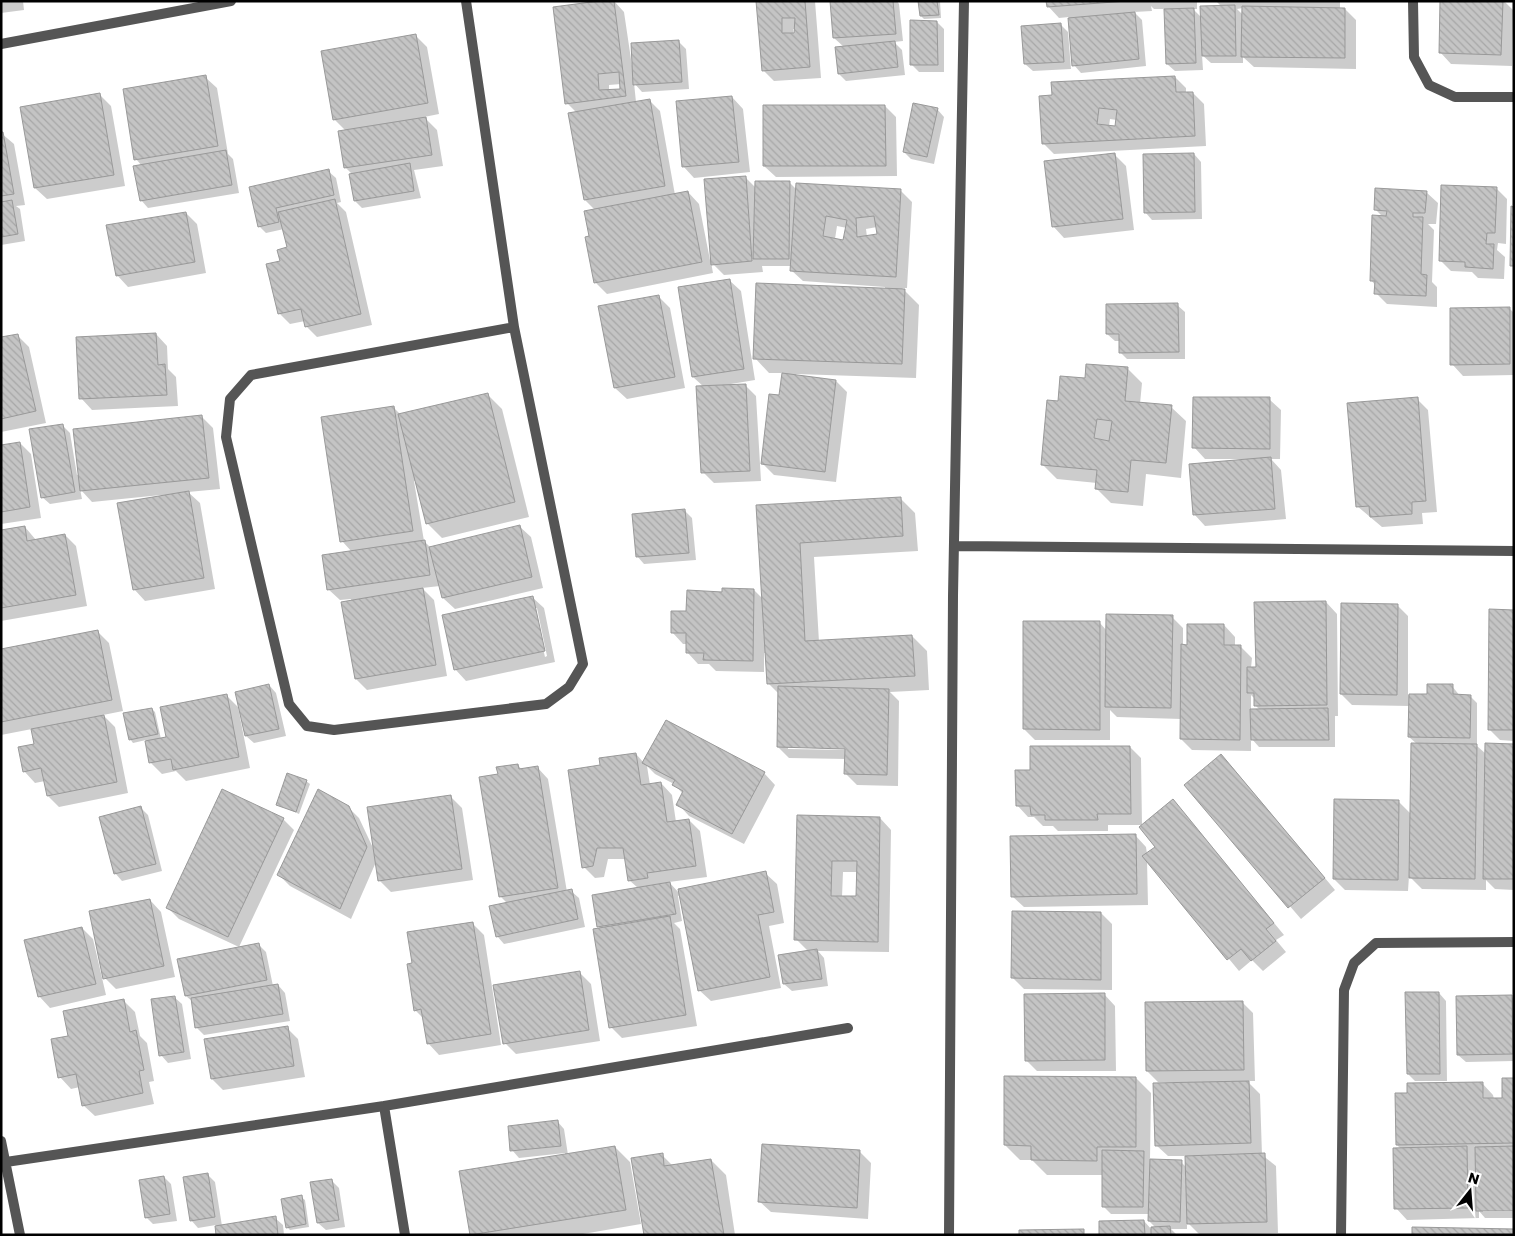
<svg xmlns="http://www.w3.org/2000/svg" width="1515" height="1236" font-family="Poppins,sans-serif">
	<defs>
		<pattern id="building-back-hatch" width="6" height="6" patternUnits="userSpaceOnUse" patternTransform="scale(1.25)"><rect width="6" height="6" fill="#c4c4c4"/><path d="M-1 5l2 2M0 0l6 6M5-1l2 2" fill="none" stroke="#a7a7a7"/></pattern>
	</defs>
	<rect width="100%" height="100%" fill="#fff"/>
	<path fill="#0003" fill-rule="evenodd" d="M1,1h22l1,9 -23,3z
		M614,1l10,11 8,54 47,-24 7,7 3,40 -47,3 -8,-9 2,19 13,-2 11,11 15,84 13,-3 11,12 11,56 35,-83 11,11 33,-6 7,7 105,2 11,11 -5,86h-5l17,17 -3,73 -120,-4v2l40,5 11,11 -11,90 -62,-7 -12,-12 18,-67 3,-23h-14l-14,-15 130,-69v-2l-82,-6 -12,-11 1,-4h-30l1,6 -39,3 -13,-13 2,11 -106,21 -11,-11 -10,-45 4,-1 5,-27 -10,-10 -16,-86 7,-2 -9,-9zM621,84l1,6 -13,1v-6zM837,226l10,2 -3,13 -9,-2zM877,227l1,9 -11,1 -1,-8z
		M758,1h57l6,77 -47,3 -11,-11zM793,29h3v6h-3z
		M831,1h66l2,3 4,37 -9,1 8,8 3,25 -59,6 -7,-7 5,-27 -10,-9z
		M919,1h21l1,17 -17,1 -3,-3z
		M1048,1h149v8h-4l9,9 19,-12 -5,-5h124v8h5l11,11v49l-102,-2 -11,-10v6h-32l-9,-8 1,15 -28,1 -8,-7 -2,-55h-11l-3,-3 1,5 -18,1 8,8 4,46 -65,7 -7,-8 -5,-48 -10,1 -11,-12zM1243,8v7l-6,-6z
		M1442,1h62l9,9 -1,56 -61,-2 -11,-12z
		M937,22l7,7v43h-25l-8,-8z
		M1060,24l8,8 3,37 -38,2 -8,-7z
		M416,36l11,11 12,67 -15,3 13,13 6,36 -29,4 7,28 -59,10 -7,-7 -3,-27 -7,-7 1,-36 -12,-12z
		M205,77l12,11 11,66 5,5 6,34 -91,15 -7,-8 1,-34 -6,-7z
		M1175,77l11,11v5h7l11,11 2,42 -152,8 -11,-11 -3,-46zM1110,119l7,1 -1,7 -7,-1z
		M100,95l11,11 14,80 -78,13 -12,-11 -14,-80z
		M732,97l11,12 7,63 -56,6 -11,-12z
		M885,106l11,11 1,59 -121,1 -12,-11z
		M937,109l7,8 -10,47 -23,-5 -7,-7z
		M1,133l13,11 11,61 -9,1 4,3 5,32 -24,4z
		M1194,154l7,8 1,57 -50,1 -7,-8z
		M1115,155l11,11 8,64 -70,8 -11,-12z
		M328,171l8,7 5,24 -4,1 9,9 26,113 -55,12 -11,-11 -1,-5 -15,3 -11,-11 2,-51 7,-14 -4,-19 -18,4 -7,-7 -9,-38z
		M1496,188l11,11 -1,45 -8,-1 -1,7 8,7 -1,22 -26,-1 -6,-6 -21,-1 -11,-11z
		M1426,192l12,11 -2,21h-8l6,6 -2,52 5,5v20l-50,-3 -11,-11v-7l-5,-6 12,-63 -7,-7z
		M186,213l11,11 9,49 -78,14 -11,-12z
		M729,280l12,11 14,89 -24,4v2l14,-1 11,11 5,85 -47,2 -11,-11 1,-85 -11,-10z
		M658,296l12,12 15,80 -58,11 -12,-11z
		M1177,305l8,7v47h-58l-7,-7v-11h-5l-8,-7z
		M1509,308l5,5v62l-51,1 -11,-12z
		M156,334l11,12 1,23 8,8 2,29 -86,4 -11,-12z
		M17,335l12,12 17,76 -45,9v-93z
		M1127,368l15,15 -2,21 31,3 15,14 -5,57 -35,-4 -3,32 -32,-3 -15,-15 1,-5 -40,-4 -15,-15 17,-62z
		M487,394l15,15 27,108 -87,21 -15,-15 -11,-42h-2l10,60 7,7 88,-22 12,11 12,51 -88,21 -12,-11 -3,-12 -18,2 12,12 13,76 -80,14 -11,-11 -5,-80 -11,1 -12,-11 24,-37 -10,-11 51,-134 8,8z
		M1269,399l12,11 -1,49h-9l10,11 5,49 -81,7 -11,-12 48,-55h-37l-11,-12z
		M1417,399l11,11 9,102 -15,1 1,11 -41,3 -25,-21z
		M202,417l11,11 7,61 -32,3 12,11 15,86 -70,12 -11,-12 27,-94 -69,7 -12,-13 2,10 -32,5 -8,-7 20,-72 8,8 7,42z
		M20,443l11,11 10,64 -40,6v-78z
		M900,498l15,15 3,38 -104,6 5,85 93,-6 15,15 2,39 -39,2 9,9 -1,85 -41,-1 -12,-12 1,-14 -57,-1 -11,-11 1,-53 -11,-11 -1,-30h-3v19l-48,-1 -7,-7h-11l-11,-12v-8h-4l-11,-12 16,-19 36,-20 30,-3 9,9 -6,-93zM788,746l63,2v2l-63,-1z
		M685,511l7,7 4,42 -52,4 -7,-8z
		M25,527l11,13 29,-5 11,11 11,60 -86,15v-90z
		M532,597l12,11 11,54 -89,19 -11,-12zM534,608h3l10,48 -2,1z
		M1326,602l11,12 1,102h-3v31h-76l-8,-9v13l-59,-1 -11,-11v-20l-64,-2 -7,-7v30h-75l-11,-11 75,-107 8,9 65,-14 11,11v18h5l36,-21 11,12v9h5l12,12 -1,10h6zM1251,695l4,4v6l5,5h-9z
		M1397,605l11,11v79h20l24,-9 8,10h10l7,7v43l9,8 28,-9v145l-19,-1 -9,-9v10l-64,-1 -13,-13 -1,15 -63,-1 -11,-11 64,-78 13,13 6,-70 -8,-7 1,-31 -58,-1 -11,-11z
		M1514,611v130l-14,-1 -11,-11z
		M98,632l11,11 14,68 -20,4 12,12 13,66 -69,14 -11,-11 -3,-15 -10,2 -11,-12 11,-26 -3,-16 -31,6v-84z
		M269,685l7,8 10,43 -32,7 -8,-7 -9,-43z
		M226,695l12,12 12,61 -64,13 -10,-10 -14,3 -12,-12 -4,-22 -13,3 -3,-4 22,-30 3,3 6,27 7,-1z
		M1130,747l11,11 1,67h-34v6h-50l-5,-5h-10l-9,-9h-6l-11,-12 14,-34z
		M636,754l8,9 120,10 11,12 -31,59 -55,-28 -11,-12 5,-10 -9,-10 -19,-10 -8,-8 3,19 11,-2 11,12 4,27 13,-2 11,11 7,46 -38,5 11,12 85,-21 12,11 7,39 -15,3 12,62 -70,13 -12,-11 -19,-95 -2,1 4,25 -8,2 6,6 17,97 -75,12 -11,-11 -10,-98 -3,-3 40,-38 -9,-8 -3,-21h-18l-4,18 -9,1 -11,-11 18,-101z
		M518,765l4,5 15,-3 11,12 19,113 4,-1 8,7 6,29 -81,17 -7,-8 11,-32 -8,-8 -1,-121z
		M1232,767l103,123 -34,29 -115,-134z
		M306,781l4,3 -11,30 -22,-10z
		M450,796l12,12 11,72 -82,12 -12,-12 -3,-18 -25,57 -61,-33 -11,-11 69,-68 11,11 15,32z
		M1173,801l111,134 -8,5 10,12 -23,19 -11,-11 -13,11 -92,-111 1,45 -124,2 -12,-11 123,-61 11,12 1,7 9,-7z
		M141,808l7,7 14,56 -40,10 -7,-8z
		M798,817l82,1 11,12 -2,122 -71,-1 6,7 4,28 -36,5 -8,-7 24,-33 -12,-12zM843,872h15l-1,25h-15z
		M283,819l11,11 -55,117 -60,-28 -12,-12z
		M150,900l11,12 14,65 -59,12 -14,-14z
		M1101,913l11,11v66l-88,-1 -11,-11z
		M473,924l11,11 17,110 -62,10 -11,-12 -4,-24 -9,-9 -2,-46z
		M82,928l11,11 13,56 -56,13 -11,-12z
		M259,945l7,7 7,34 5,-1 7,8 5,28 -86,14 -7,-7 -4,-26 -7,-6 -7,-36z
		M579,972l12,12 9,57 -84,13 -11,-11z
		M1439,993l7,8 1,80h-32l-7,-7z
		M1104,994l11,12 1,65h-79l-11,-11z
		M1511,996l3,3v62l-48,1 -8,-7z
		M174,997l8,7 9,55 -23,4 -7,-8z
		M123,1000l12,12 5,24 7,7 7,38 -5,1 5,22 -59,12 -12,-11 -3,-18 -9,2 -11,-12z
		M1242,1002l11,11 2,68h-8l13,13 2,61 14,11 2,67 -78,2 -13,-13v7h-16l6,6h-77l44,-14 8,9 4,-2 -7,-7v-7h-38l-8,-8v-31h-56l-15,-15h-12l-15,-15 131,-67 15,15 -1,66 31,3 5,5v-11h-18l-12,-11 21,-63h-19l-11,-11z
		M287,1028l11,11 7,38 -82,13 -11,-11z
		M1514,1079v130l-31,1v2h31v6h-29l-6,-7v7l-72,2 -11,-12 5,-59 -4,-4 11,-51 74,-11 11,12 1,4h10z
		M557,1121l7,8 4,26 47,-8 15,15 11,62 -64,11h-105l93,-80v-2l-46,5 -7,-8z
		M860,1152l11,11 -3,56 -97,-7 -12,-11z
		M662,1155l11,11 38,-6 15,15 9,60h-90z
		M208,1175l7,7 7,44 53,-8 8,7 1,10h-66l-2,-10 -18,3 -7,-8z
		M164,1177l7,7 6,37 -24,3 -7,-7z
		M331,1180l8,8 6,39 -19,3 -8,-7z
		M301,1197l4,3 4,27 -19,3 -3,-3z"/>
	<path fill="url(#building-back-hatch)" stroke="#999" fill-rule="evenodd" d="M599,1h15l12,95 -61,8 -12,-97zM619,72l1,17 -21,1 -1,-16z
		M756,1h49l5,66 -48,4zM782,18h13l-1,15h-12z
		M830,1h63l3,33 -63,4z
		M918,1h19l2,14 -19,1z
		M1046,1h81l-80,6z
		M1440,1h63l-2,54 -62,-2z
		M1235,5l1,51h-34l-2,-50z
		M1242,6l103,2v50l-104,-1z
		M1194,8l2,55 -30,1 -2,-55z
		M1135,12l4,47 -67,7 -4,-48z
		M910,20l27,1 1,44h-28z
		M1061,23l3,39 -40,2 -3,-38z
		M416,34l12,69 -95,17 -12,-69z
		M679,40l3,42 -49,3 -2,-42z
		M895,41l3,26 -60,7 -3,-27z
		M206,75l12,71 -84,14 -11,-71z
		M1175,76l1,16h17l2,44 -153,8 -3,-48 13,-1 -1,-13zM1099,108l18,2 -2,16 -18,-2z
		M100,93l14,82 -80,13 -14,-81z
		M732,96l7,66 -57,5 -6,-66z
		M650,99l15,87 -81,14 -16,-87z
		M913,103l25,5 -11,49 -24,-5z
		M763,105h122l1,61h-123z
		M426,117l6,38 -88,13 -6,-37z
		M1,132h2l11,62 -13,2z
		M226,150l6,35 -92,16 -7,-35z
		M1115,153l8,66 -71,8 -8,-66z
		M1194,153l1,59 -51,1 -1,-59z
		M410,163l4,28 -60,10 -5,-27z
		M329,169l5,26 -58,13 3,14 -21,5 -9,-40z
		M746,176l6,85 -41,4 -7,-86z
		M755,181h35l-1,78h-36z
		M796,183l105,6 -5,88 -106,-6zM826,216l21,4 -4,20 -20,-4zM874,216l3,18 -20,3 -1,-19z
		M1441,185l56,2 -2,46h-8l-1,11h8l-1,25 -28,-2v-5l-26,-1z
		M1375,188l52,3 -2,22h-12v4h10l-2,57 6,1 -1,21 -52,-2 1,-13h-5l2,-66 14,1 1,-5 -13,-1z
		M688,191l14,71 -108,21 -9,-46 4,-1 -5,-25z
		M335,199l26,115 -56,13 -4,-18 -23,5 -12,-50 14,-3 -3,-11 10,-3 -9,-35z
		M12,200l6,34 -17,3v-35z
		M1511,206l3,1v59h-4z
		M186,212l9,50 -79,14 -10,-51z
		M730,279l14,90 -52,8 -14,-90z
		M756,283l149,6 -3,75 -149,-5z
		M659,295l16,82 -61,11 -16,-82z
		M1178,303l1,49 -60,1v-19h-13v-30z
		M1510,307v57l-60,1v-57z
		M156,333l2,32 7,-1 2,31 -88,4 -3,-62z
		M18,334l18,77 -35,8v-82z
		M1086,364l42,3 -3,34 47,4 -6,58 -35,-3 -3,32 -33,-3 2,-19 -56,-5 6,-65 11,1 2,-25 25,2zM1097,419l15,2 -3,20 -15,-3z
		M782,373l54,7 -11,92 -64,-8 8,-70 10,1z
		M746,384l4,87 -49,2 -5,-87z
		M488,393l27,109 -89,22 -28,-110z
		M1193,397h77v52l-78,-1z
		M1418,397l8,104 -14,1v12l-42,3 -1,-11 -13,1 -9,-104z
		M394,406l19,125 -73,11 -19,-125z
		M202,415l7,63 -129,13 -7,-62z
		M63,424l12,68 -34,6 -12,-69z
		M20,442l10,65 -29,5v-67z
		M1271,457l4,52 -82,6 -4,-51z
		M189,491l15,87 -71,12 -16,-87z
		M901,497l2,39 -103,7 5,98 107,-6 3,41 -148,8 -11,-179z
		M685,509l4,44 -53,4 -4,-43z
		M520,525l12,52 -90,21 -13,-51z
		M25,526l2,15 38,-7 11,61 -75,13v-78z
		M425,540l5,35 -103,15 -5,-35z
		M423,588l13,77 -81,14 -14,-77z
		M722,588l32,1 -1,72 -50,-1 1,-7h-18v-20h-15v-22h15l1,-21 35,2z
		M533,596l12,55 -91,19 -12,-55z
		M1326,601l1,104 -73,1v-13h-7v-26h9l-2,-65z
		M1341,603l57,1 -1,91 -57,-1z
		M1489,609l25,1v120h-26z
		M1106,614l67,1 -2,93 -66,-1z
		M1023,621h77v109l-77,-1z
		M1187,624h37v21h17l-1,95 -60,-1 1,-95 6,1z
		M98,630l14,70 -111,22v-73z
		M269,684l10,45 -34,7 -10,-44z
		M1427,684h26v10l18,1 -1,43 -62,-1 1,-43h18z
		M778,686l111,3 -2,86 -43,-1 1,-25 -68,-2z
		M227,694l12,63 -66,13 -2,-11 -22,4 -4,-22 21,-4 -6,-30z
		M152,708l6,26 -29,6 -6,-27z
		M1328,708l1,32h-78l-1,-31z
		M104,715l13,67 -70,14 -6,-28 -18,4 -5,-25 16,-3 -3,-15z
		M666,720l99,52 -33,62 -56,-29 7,-14 -11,-6 3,-5 -33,-17z
		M1411,743l66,1 -2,135 -66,-1z
		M1485,743l29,1v135h-31z
		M1030,746h100l1,68h-34l1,6h-53v-5h-14l-1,-9h-14l-1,-36h15z
		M636,753l5,32 20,-3 6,40 22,-3 7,47 -49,7 1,5 -20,3 -5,-33h-26l-4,18 -11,2 -14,-98 32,-5 -1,-7z
		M1221,754l104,124 -37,30 -104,-123z
		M518,764l1,5 19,-3 20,122 -59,9 -20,-120 19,-3 -2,-7z
		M287,773l20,7 -11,32 -20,-7z
		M222,789l62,29 -56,119 -62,-29z
		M318,789l31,17 18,41 -27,62 -63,-34z
		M451,795l11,74 -84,12 -11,-74z
		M1173,799l101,124 -8,6 10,12 -25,20 -10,-12 -14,11 -85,-104 13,-9 -16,-20z
		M1334,799l65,1 -1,80 -65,-1z
		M141,806l15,58 -42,10 -15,-57z
		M797,815l83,2 -2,125 -84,-2zM832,861h25l-1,35h-25z
		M1136,834l1,60 -126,3 -1,-61z
		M766,871l8,41 -16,3 12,62 -72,14 -20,-102z
		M670,882l6,32 -79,13 -5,-32z
		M572,889l6,30 -82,18 -7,-31z
		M150,899l14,67 -61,13 -14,-68z
		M1012,911l89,1v68l-90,-2z
		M670,916l16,99 -77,13 -16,-99z
		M473,922l18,112 -64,10 -6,-35 -7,2 -7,-47 5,-1 -5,-31z
		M82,927l14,57 -58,13 -14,-57z
		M259,943l8,37 -82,16 -8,-37z
		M817,949l5,30 -39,5 -5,-29z
		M580,971l9,59 -86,14 -10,-59z
		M278,984l5,30 -88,14 -4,-30z
		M1405,992h34l1,82h-33z
		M1105,993v67l-80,1 -1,-67z
		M1512,995l1,59 -56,1 -1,-59z
		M175,996l9,56 -25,4 -8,-57z
		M124,999l6,33 6,-2 8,40 -5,1 4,22 -61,13 -6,-32 -18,4 -7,-39 17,-3 -5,-25z
		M1243,1001l1,69 -98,1 -1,-69z
		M288,1026l6,40 -83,13 -7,-40z
		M1004,1076l132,1v70h-39v14l-66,-1v-14l-27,-1z
		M1502,1078h12v65l-118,2 -1,-52h12v-10l76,-1v16h19z
		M1249,1081l2,62 -96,3 -2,-63z
		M558,1120l3,26 -51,5 -2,-25z
		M762,1144l98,6 -3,58 -99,-6z
		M615,1146l11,64 -156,25 -11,-64z
		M1467,1146l1,62 -74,1 -1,-61z
		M1514,1146v65h-38l-1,-64z
		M1102,1150l42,1 -1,56h-41z
		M663,1153l1,13 47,-7 13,76h-80l-13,-77z
		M1265,1153l2,69 -80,2 -2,-68z
		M1150,1159l32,1 -2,62 -32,-1z
		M208,1173l7,44 -25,4 -7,-44z
		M164,1176l6,38 -25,4 -6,-38z
		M332,1179l7,41 -22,3 -7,-41z
		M302,1195l4,29 -20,4 -5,-29z
		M276,1216l2,19h-62l-1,-9z
		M1144,1220l1,15h-46v-14z
		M1170,1226l1,9h-20v-8z
		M1412,1227l102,2v6h-102z
		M1084,1229v6h-65v-5z"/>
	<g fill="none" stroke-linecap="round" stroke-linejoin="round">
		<path stroke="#555" stroke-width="10" d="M466,1l48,326 69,337 -14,23 -23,17 -212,26 -27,-4 -18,-22 -63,-267 4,-38 21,-24 263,-48
			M1413,1l1,56 15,28 26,12h59
			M1,44l230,-43
			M955,546l559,5
			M384,1106l21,129
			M1,1141l19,94
			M6,1162l378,-56 464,-78
			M949,1235l4,-639 11,-595
			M1341,1235l3,-245 10,-27 22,-20 138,-1"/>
	</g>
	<rect width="1515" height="1236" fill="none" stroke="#000000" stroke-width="5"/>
	<g transform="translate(1470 1191) rotate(17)" stroke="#ffffff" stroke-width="4" paint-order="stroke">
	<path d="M0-4L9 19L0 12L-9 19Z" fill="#000000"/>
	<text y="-8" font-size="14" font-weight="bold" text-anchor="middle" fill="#000000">N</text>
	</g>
</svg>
